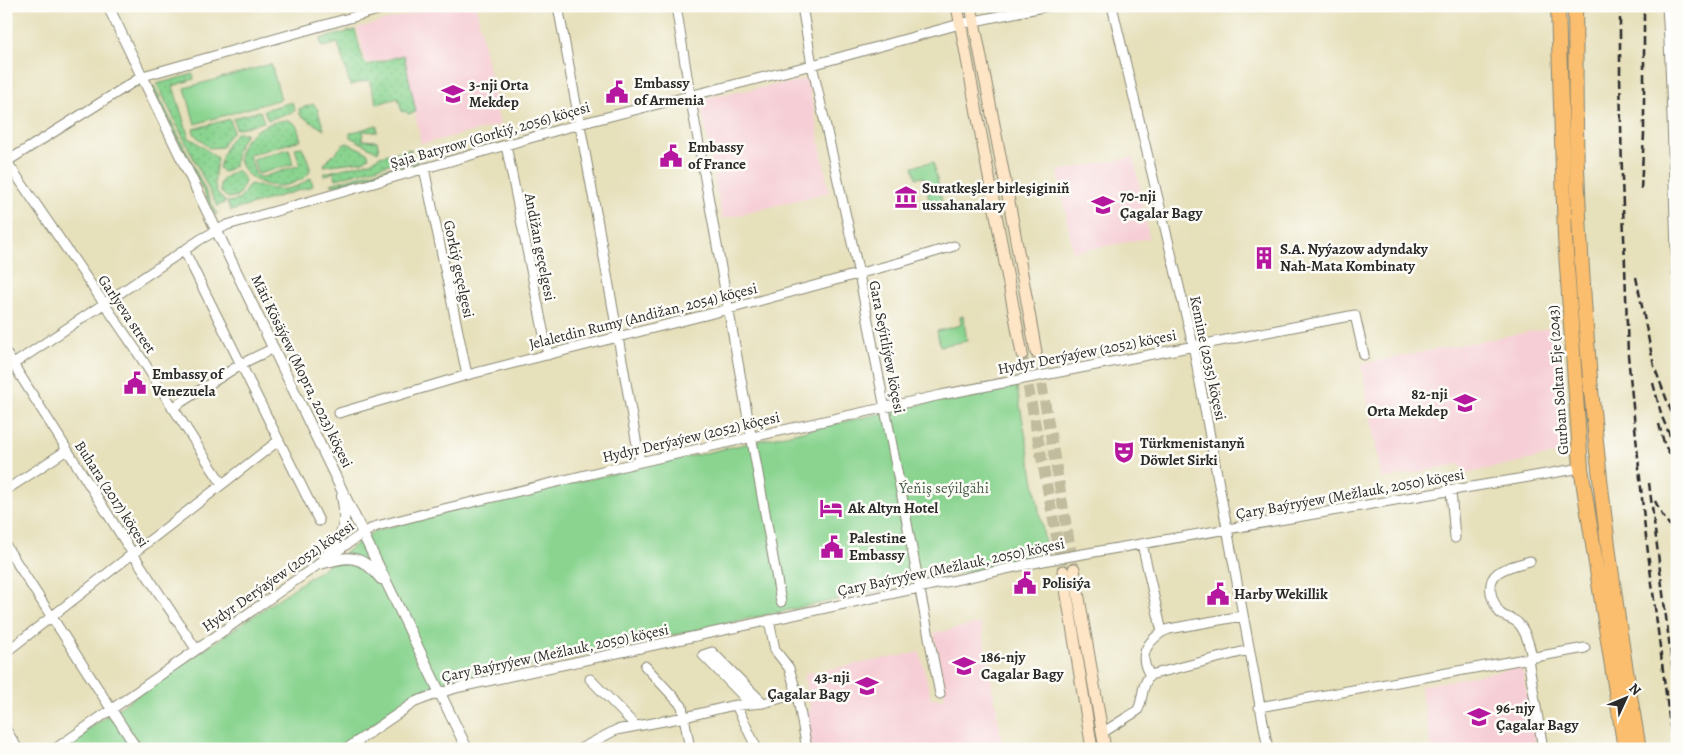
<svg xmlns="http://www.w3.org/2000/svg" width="1683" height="755" font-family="Alegreya,serif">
	<defs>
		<pattern id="grass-dots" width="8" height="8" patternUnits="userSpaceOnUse" patternTransform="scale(1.25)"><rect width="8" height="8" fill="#8ad490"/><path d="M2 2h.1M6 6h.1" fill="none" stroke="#77b67c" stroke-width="1.8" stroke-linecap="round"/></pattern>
	</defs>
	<rect width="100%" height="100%" fill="#fdfcf7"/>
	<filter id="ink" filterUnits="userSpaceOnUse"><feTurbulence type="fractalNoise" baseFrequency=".02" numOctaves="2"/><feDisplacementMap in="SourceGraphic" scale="10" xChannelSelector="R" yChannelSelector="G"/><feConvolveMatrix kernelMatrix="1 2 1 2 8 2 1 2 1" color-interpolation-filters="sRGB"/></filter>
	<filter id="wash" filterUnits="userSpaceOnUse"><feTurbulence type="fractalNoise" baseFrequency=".0096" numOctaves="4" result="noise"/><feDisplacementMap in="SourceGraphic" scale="20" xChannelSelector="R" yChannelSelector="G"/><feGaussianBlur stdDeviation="1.12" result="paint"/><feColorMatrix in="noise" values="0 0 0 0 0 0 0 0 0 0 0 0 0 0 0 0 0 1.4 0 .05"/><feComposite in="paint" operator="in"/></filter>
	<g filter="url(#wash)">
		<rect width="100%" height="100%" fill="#e6e0bb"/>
		<path fill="#f6cfd6" d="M441,6h35l24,119 -79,19 -17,-89 -35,8 -4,-3 -8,-32z
			M808,79l21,113 -107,27 -22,-120z
			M1134,157l15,81 -76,14 -15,-81z
			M1558,326l7,115 -2,8 -3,4 -96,21 -4,-10 -78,15 -21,-115z
			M981,623l22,124 -10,2h-182l-7,-36 7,-2 -7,-37 116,-22 11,46 14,1 -11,-66z
			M1522,667l15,82h-105l-12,-63z"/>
		<path fill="url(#grass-dots)" stroke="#5a805e" d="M355,30l8,30 5,5 36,-10 12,57 -8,2 -2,-3 -4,1 -4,-14 -21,6 -8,-24 -19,5 -12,-42 -16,4 -2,-8z
			M193,74l1,5 -21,7 16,52 6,3 22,17c-1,17 -8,31 9,44l-9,4 -60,-122z
			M154,86l63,128 -2,1 -63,-128z
			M292,102l3,9 -27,9 -4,-10z
			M313,104l4,4 7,22 -24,-15 -1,-6z
			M260,111l4,11 -28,7 -3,-11z
			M230,119l3,12 -8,10 -3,6 -13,1 -14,-13 -2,-6z
			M285,120c14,2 12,8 16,20l-52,15 7,20 3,2h4l37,-12 -5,-17 7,-1c2,6 8,16 8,22 0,5 -6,9 -10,11 -7,3 -14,6 -22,6 -23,0 -51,-20 -33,-45 9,-12 25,-19 40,-21z
			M377,125v7l-14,-1 -1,9 15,1 2,9 -1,2 -28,-15v-4z
			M236,133h10l-9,16 -2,16 -8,6 -4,1 -4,-4c3,-12 7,-26 17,-35z
			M347,143l20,9 2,5 -6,4 -39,5 1,-3 18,-18z
			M411,149l1,1 -7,3 2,4 6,-2 1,2 -78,22 -2,-7 -10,4 1,-3 45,-11 10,-6z
			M417,160l-1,3 -82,23 -3,-2z
			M237,170l7,8 1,4 -7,14 -10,2 -7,-6 -1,-8 4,-6z
			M311,178l2,8 -82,25 -4,-9 12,-2 11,-16c24,6 39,10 61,-6z"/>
		<path fill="#8ad490" stroke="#5a805e" d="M271,64l10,35 -86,25 -10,-36z
			M289,149l4,15 -35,10 -5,-15z
			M933,162l9,40 -12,2 -6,-27 -8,1 -3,-12z
			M963,316l4,25 -27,5 -3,-15 24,-6 -1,-8z
			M1016,383l31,171 -618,134 -22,13 -70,48h-278l263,-180 51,-37 66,-19z"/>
	</g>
	<g filter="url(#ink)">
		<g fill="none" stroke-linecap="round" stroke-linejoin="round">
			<path stroke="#c1bc9e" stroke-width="11" stroke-dasharray="11 5.5" stroke-linecap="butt" d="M1036,352l38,217
				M1022,354l41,217"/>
			<defs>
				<path id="minor" d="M558,6l36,195 46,261
					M676,6l14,89 91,507
					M802,6l10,59 47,209 81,420
					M1112,6l81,339 75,404
					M1667,6c6,89 6,179 10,268
					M506,145l42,210
					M6,162l137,-86 249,-70
					M7,162l129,188 86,134
					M424,168l43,207
					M184,250l135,271
					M6,353l127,201 63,95
					M6,369l195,-130 26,-14 352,-101 233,-59 148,-41 88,-18
					M172,408l69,-44 33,-16
					M339,413l128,-38 262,-66 176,-48 49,-15
					M6,490l61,-40
					M1451,491l4,47
					M1142,544l20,88 7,-3 73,-13
					M6,546l131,203
					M1530,561c-19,6 -46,8 -38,36 2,5 4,12 9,17 5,4 12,4 17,9 8,8 12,24 14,35
					M769,620l6,30 14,18 8,26 10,55
					M6,652l272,-211
					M1528,659l15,90
					M645,666l37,40 8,43
					M1150,675c-12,-18 -5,-31 12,-43
					M590,679l46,47
					M751,704l-48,-49 9,-3 51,51
					M736,705l21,44
					M1259,707l326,-59
					M6,730l12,19
					M1102,733l35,-22c7,-10 3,-24 13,-36l99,-25
					M55,749l308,-216 14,-7 54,-14 209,-50 301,-67 414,-80 9,40
					M346,749l69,-47 24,-9 21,-6 588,-127 533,-92
					M580,749l36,-19 69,-13 45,-11 33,-3 34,-9"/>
				<path id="tertiary" d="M108,6l359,743
					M319,564c21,-23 30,-35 23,-68
					M320,564c28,-8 41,-11 61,15"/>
				<path id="secondary" d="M957,6l65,348
					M971,6l40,206 25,140
					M1074,569l31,180
					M1063,571l29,178"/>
				<path id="trunk" d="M1558,6l7,232 16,230 44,281
					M1575,6c1,54 0,108 2,162 7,195 28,389 62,581"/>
			</defs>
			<use href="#minor" stroke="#888673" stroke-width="11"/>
			<use href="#tertiary" stroke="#888673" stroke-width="12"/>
			<use href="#secondary" stroke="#888673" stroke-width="13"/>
			<use href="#trunk" stroke="#888673" stroke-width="16"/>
			<use href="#minor" stroke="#fff" stroke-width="9"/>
			<use href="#tertiary" stroke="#fff" stroke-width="10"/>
			<use href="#secondary" stroke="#fde5c5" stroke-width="11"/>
			<use href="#trunk" stroke="#fabe6e" stroke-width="14"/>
			<path stroke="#2b2b2b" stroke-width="2.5" stroke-dasharray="8 4" stroke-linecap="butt" d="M1620,6v68l2,103 6,178 17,174 28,220
				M1641,189l3,-55v-128
				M1636,277l18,89 23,61
				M1653,383l9,34 15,35
				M1659,424l5,19 13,27
				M1649,483l27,213
				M1655,501l7,14 15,20"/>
		</g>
	</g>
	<defs>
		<symbol id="civic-bare" viewBox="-9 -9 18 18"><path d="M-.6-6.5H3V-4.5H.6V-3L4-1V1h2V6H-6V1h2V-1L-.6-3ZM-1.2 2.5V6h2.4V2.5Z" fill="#b5179e" stroke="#fdfcf7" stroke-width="2.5" paint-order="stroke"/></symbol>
		<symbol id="school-bare" viewBox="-9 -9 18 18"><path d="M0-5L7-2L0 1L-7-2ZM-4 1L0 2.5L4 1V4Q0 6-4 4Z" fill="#b5179e" stroke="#fdfcf7" stroke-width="2.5" paint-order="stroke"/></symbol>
		<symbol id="museum-bare" viewBox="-9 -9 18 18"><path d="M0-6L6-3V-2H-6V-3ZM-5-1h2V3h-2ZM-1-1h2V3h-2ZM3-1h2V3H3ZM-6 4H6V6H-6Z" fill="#b5179e" stroke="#fdfcf7" stroke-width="2.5" paint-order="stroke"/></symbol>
		<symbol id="building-bare" viewBox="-9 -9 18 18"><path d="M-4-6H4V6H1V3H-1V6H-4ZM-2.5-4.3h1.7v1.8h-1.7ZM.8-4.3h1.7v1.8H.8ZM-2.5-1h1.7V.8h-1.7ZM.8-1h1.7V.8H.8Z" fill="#b5179e" stroke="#fdfcf7" stroke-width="2.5" paint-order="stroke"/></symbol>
		<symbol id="theatre-bare" viewBox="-9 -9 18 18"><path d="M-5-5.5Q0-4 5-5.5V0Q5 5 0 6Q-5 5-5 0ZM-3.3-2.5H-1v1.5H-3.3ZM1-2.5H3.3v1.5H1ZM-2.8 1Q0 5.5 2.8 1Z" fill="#b5179e" stroke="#fdfcf7" stroke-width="2.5" paint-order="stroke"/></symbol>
		<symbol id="hotel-bare" viewBox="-9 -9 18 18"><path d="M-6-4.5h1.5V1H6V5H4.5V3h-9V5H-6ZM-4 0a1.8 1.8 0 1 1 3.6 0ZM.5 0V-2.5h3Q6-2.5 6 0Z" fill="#b5179e" stroke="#fdfcf7" stroke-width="2.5" paint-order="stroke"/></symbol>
	</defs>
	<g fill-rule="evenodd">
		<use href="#civic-bare" x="601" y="76" width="32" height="32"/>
		<use href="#school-bare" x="437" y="78" width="32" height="32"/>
		<use href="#civic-bare" x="655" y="140" width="32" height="32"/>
		<use href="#museum-bare" x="890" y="181" width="32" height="32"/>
		<use href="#school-bare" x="1087" y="189" width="32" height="32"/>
		<use href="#building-bare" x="1248" y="242" width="32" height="32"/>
		<use href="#civic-bare" x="119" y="367" width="32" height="32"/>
		<use href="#school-bare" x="1449" y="387" width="32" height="32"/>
		<use href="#theatre-bare" x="1108" y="436" width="32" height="32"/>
		<use href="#hotel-bare" x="815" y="492" width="32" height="32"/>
		<use href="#civic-bare" x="816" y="531" width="32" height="32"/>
		<use href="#civic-bare" x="1009" y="567" width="32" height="32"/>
		<use href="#civic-bare" x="1202" y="578" width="32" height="32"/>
		<use href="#school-bare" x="948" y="650" width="32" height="32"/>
		<use href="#school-bare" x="851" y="670" width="32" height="32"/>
		<use href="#school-bare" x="1463" y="701" width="32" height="32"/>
	</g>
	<g text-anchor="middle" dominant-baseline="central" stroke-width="5" stroke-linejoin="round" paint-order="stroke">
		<g font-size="15" font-weight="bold" fill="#2b2b2b" stroke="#fdfcf7" text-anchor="start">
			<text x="634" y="83">Embassy<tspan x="634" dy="17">of Armenia</tspan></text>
			<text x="469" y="85">3-nji Orta<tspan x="469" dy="17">Mekdep</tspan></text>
			<text x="688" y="147">Embassy<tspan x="688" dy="17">of France</tspan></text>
			<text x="922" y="188">Suratkeşler birleşiginiň<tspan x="922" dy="17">ussahanalary</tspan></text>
			<text x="1120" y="196">70-nji<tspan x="1120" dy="17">Çagalar Bagy</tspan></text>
			<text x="1280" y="249">S.A. Nyýazow adyndaky<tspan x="1280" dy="17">Nah-Mata Kombinaty</tspan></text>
			<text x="152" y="374">Embassy of<tspan x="152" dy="17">Venezuela</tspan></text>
			<text x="1448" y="394" text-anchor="end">82-nji<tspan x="1448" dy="17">Orta Mekdep</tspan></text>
			<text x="1140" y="443">Türkmenistanyň<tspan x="1140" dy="17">Döwlet Sirki</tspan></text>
			<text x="848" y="508">Ak Altyn Hotel</text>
			<text x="849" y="538">Palestine<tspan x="849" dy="17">Embassy</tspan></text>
			<text x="1042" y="583">Polisiýa</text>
			<text x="1234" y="594">Harby Wekillik</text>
			<text x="981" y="657">186-njy<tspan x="981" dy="17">Cagalar Bagy</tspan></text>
			<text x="850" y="677" text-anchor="end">43-nji<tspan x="850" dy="17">Çagalar Bagy</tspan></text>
			<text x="1496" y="708">96-njy<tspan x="1496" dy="17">Çagalar Bagy</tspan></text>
		</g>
		<g font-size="15" fill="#2b2b2b" stroke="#fdfcf7">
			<text transform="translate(490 135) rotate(-16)">Şaja Batyrow (Gorkiý, 2056) köçesi</text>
			<text transform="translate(540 247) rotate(79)">Andižan geçelgesi</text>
			<text transform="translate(459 269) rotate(78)">Gorkiý geçelgesi</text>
			<text transform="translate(127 314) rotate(56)">Garlyeva street</text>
			<text transform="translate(643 316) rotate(-14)">Jelaletdin Rumy (Andižan, 2054) köçesi</text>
			<text transform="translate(887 347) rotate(79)">Gara Seýitliýew köçesi</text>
			<text transform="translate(1087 352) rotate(-11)">Hydyr Derýaýew (2052) köçesi</text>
			<text transform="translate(1208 358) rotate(78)">Kemine (2035) köçesi</text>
			<text transform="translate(302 371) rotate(64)">Mäti Kösäýew (Mopra, 2023) köçesi</text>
			<text transform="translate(1558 380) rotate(-94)">Gurban Soltan Eje (2043)</text>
			<text transform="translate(691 437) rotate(-13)">Hydyr Derýaýew (2052) köçesi</text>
			<text transform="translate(112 494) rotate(57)">Buhara (2017) köçesi</text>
			<text transform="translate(1350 494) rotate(-10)">Çary Baýryýew (Mežlauk, 2050) köçesi</text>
			<text transform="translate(951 567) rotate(-12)">Çary Baýryýew (Mežlauk, 2050) köçesi</text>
			<text transform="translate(278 576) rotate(-35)">Hydyr Derýaýew (2052) köçesi</text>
			<text transform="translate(555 653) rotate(-12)">Çary Baýryýew (Mežlauk, 2050) köçesi</text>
		</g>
		<g font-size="15" fill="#485e49" stroke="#fdfcf7">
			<text x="944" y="488">Ýeňiş seýilgähi</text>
		</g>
	</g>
	<rect width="1683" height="755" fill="none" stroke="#fdfcf7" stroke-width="25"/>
	<g transform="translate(1626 698) rotate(46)" stroke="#fdfcf7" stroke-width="4" paint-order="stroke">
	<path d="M0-4L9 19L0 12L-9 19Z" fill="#2b2b2b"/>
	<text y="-8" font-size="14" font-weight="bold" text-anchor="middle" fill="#2b2b2b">N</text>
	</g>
</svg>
